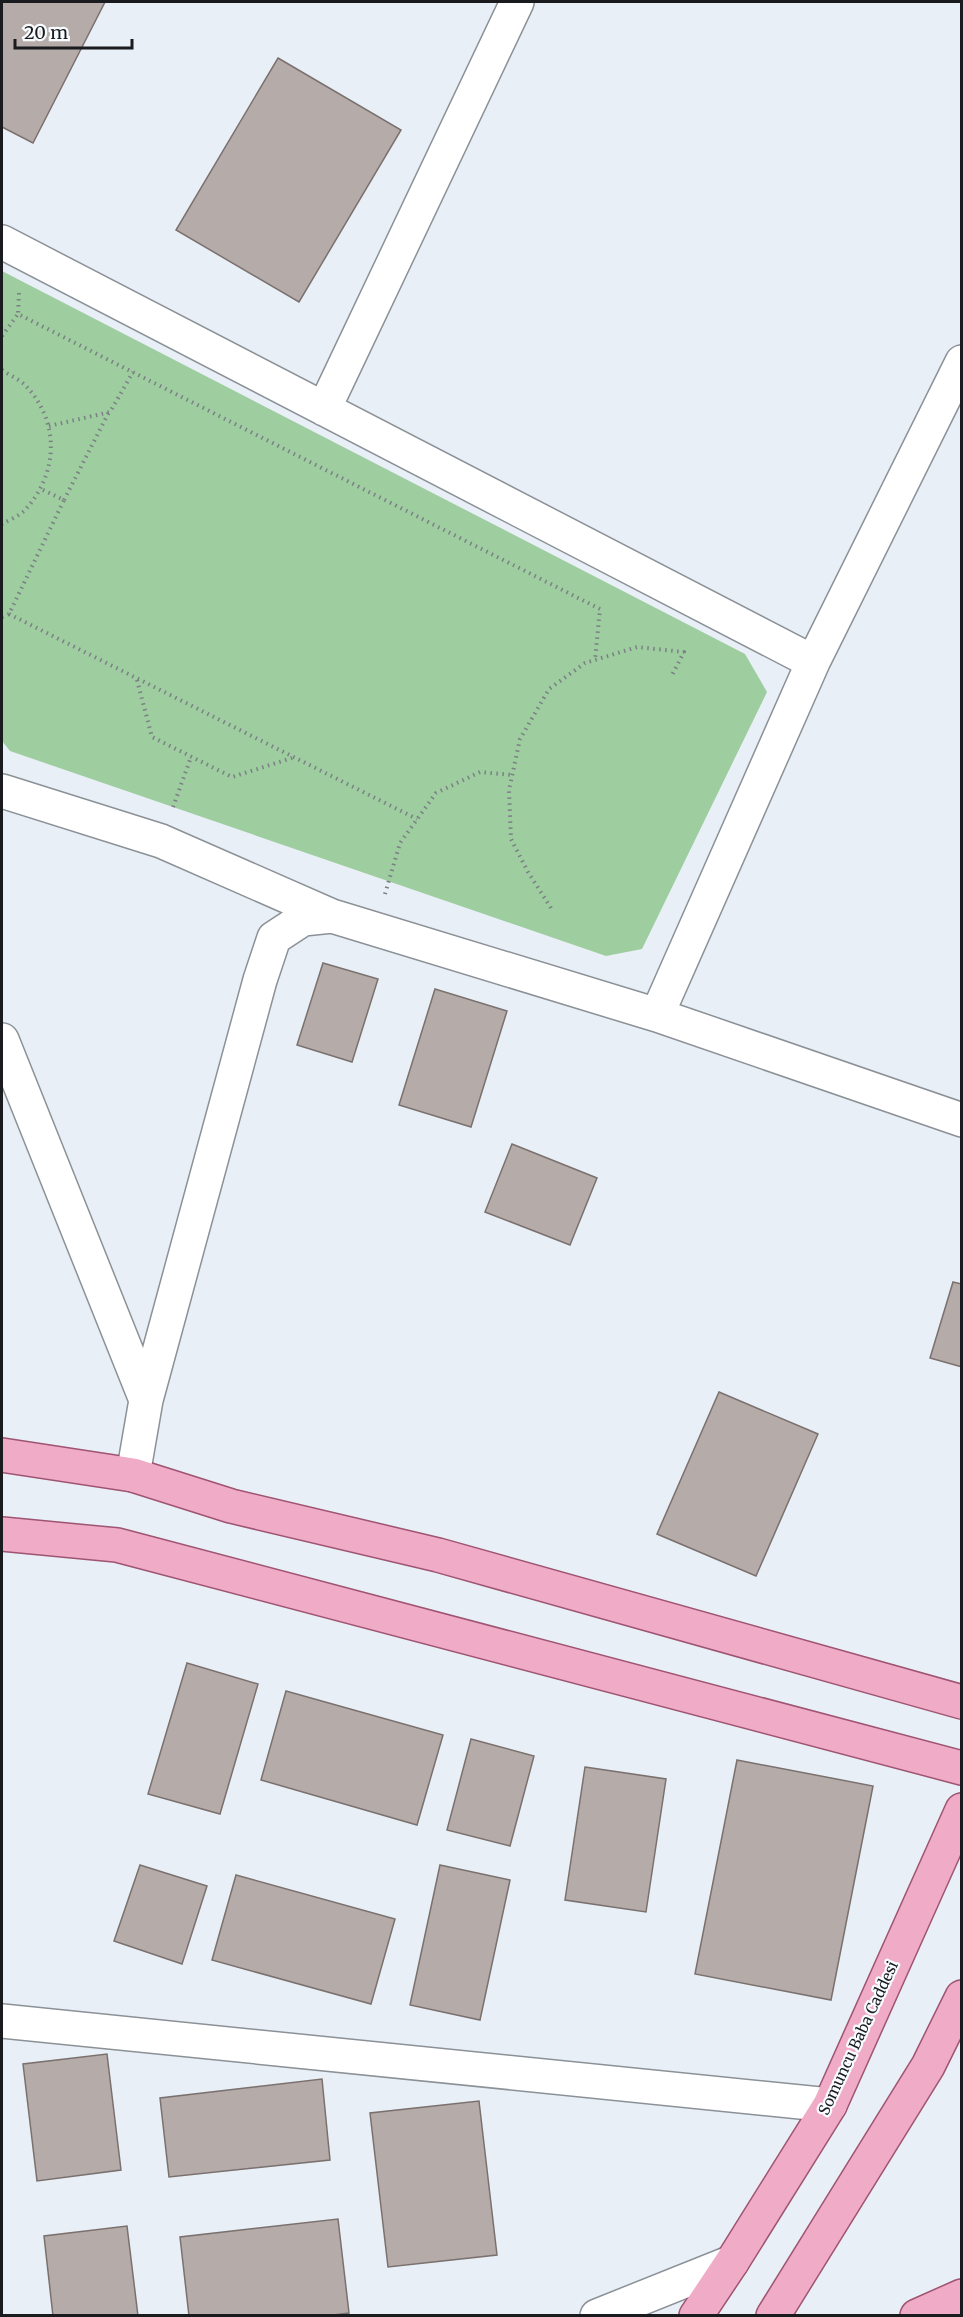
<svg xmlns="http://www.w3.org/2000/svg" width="963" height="2317" font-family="Merriweather,serif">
	<rect width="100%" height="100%" fill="#e9eff6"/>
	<path fill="#9ecda0" d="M2,271l743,383 22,38 -125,257 -36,7 -596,-205 -8,-10z"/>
	<path fill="#b5aba9" stroke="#7a716f" stroke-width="1.5" d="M2,2h103l-72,141 -31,-16z
		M278,58l123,72 -102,172 -123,-72z
		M323,963l55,16 -26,83 -55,-17z
		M435,989l72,22 -36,116 -72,-22z
		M512,1144l85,34 -27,67 -85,-33z
		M953,1282l9,2v83l-32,-9z
		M719,1392l99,42 -62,142 -99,-42z
		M187,1663l71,21 -38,130 -72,-20z
		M286,1691l157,44 -26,90 -156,-45z
		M471,1739l63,17 -24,90 -63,-16z
		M737,1760l136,26 -42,214 -136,-26z
		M585,1767l81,12 -20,133 -81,-12z
		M140,1865l67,21 -25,78 -68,-23z
		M440,1865l70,15 -30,140 -70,-15z
		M236,1875l159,44 -24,85 -159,-44z
		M107,2054l14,116 -84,11 -14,-117z
		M322,2079l8,81 -161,17 -9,-79z
		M479,2101l18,154 -109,12 -18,-154z
		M338,2219l11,94 -23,3h-137l-9,-79z
		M127,2226l11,90h-85l-9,-80z"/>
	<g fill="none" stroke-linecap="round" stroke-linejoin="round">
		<defs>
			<path id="minor" d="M2,242l811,420
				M324,409l193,-407
				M2,791l159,50 171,75
				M657,1015l156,-353 149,-300
				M2,1040l144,360
				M133,1475l13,-75 114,-420 14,-42 29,-19 29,-3 325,99 305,105
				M2,2021l828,84
				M597,2316l135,-54"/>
			<path id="major" d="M2,1455l131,20 98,31 207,49 524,147
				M2,1534l115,11 845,223
				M696,2316l36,-54 98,-157 132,-295
				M773,2316l155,-250 34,-69
				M917,2316l45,-20"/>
		</defs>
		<use href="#minor" stroke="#8b9197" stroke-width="36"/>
		<use href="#major" stroke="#9e5472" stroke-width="36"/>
		<path stroke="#7c8085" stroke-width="4" stroke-dasharray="1.5 4.5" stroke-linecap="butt" d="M19,293l-1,21 582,295 -5,51
			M2,336l16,-22
			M2,370c7,5 17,9 23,15 35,36 34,88 0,125 -6,6 -16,10 -23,14
			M49,426l61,-14 23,-40
			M64,500l45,-88
			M9,614l408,205
			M2,617l7,-3 55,-114 -23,-11
			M137,680l15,57 80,40 60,-19
			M173,807l18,-50
			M385,894l15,-51 36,-50 44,-21 32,3
			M551,908l-23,-36 -17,-33 -2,-49 11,-51 29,-50 36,-26 52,-16 47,5 -12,23"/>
		<use href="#minor" stroke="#fff" stroke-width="33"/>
		<use href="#major" stroke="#f0abc6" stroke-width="33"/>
	</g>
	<g text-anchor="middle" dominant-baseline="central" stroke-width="4.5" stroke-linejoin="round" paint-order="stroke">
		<g font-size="15" fill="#191b1e" stroke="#f9fcff">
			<text transform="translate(858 2038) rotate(-65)">Somuncu Baba Caddesi</text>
		</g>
	</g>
	<rect width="963" height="2317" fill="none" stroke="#191b1e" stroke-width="6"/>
	<path d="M15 39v9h117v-9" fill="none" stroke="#191b1e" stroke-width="3"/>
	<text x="24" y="39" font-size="18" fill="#191b1e" stroke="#f9fcff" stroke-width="4.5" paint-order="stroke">20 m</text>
</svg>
